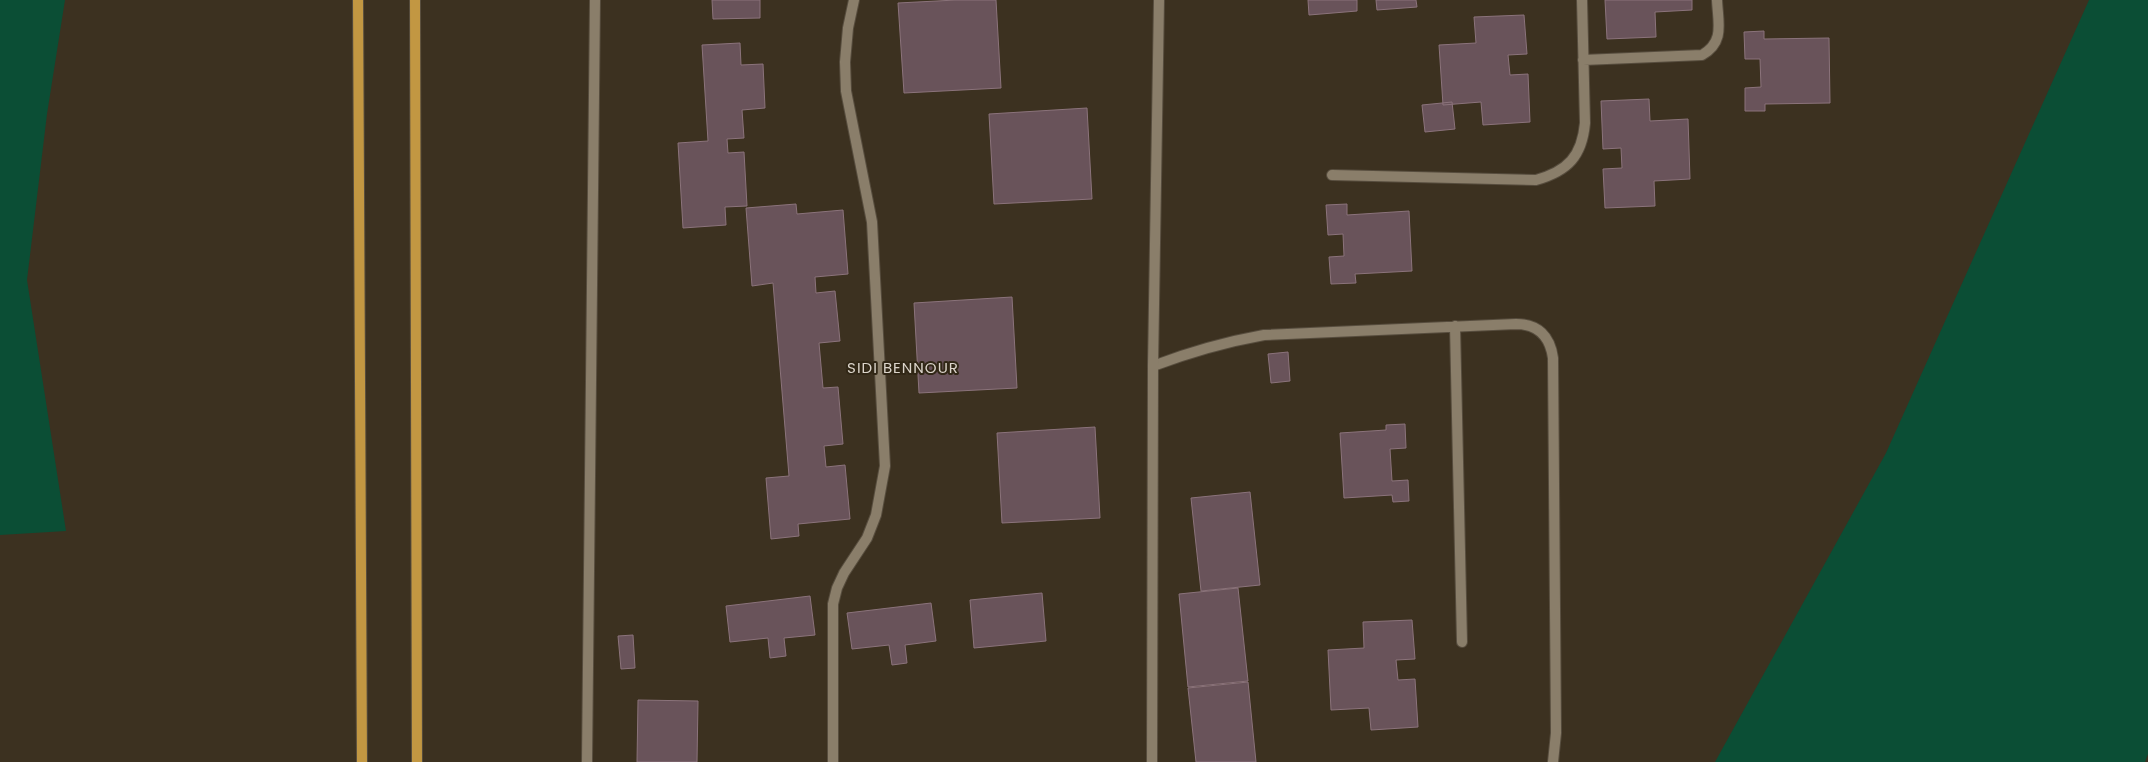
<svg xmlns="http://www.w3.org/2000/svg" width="2148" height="762" font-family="Poppins,sans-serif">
	<rect width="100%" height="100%" fill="#3c3120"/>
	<path fill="#0b4e35" d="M0,0h65l-18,114 -20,166 39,251 -66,4z
		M2089,0h59v754l-3,8h-430l171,-309z"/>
	<path fill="#69535a" stroke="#8b737b" d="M712,0h48v18l-47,1z
		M956,0h40l5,88 -97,5 -6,-90z
		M1308,0h49v11l-48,4z
		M1376,0h40l1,7 -40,3z
		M1605,0h87v10l-37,2 1,25 -49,2z
		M1524,15l3,39 -19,1 2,20 18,-1 2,48 -47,3 -2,-23 -38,3 -4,-60 37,-2 -2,-26z
		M1764,31v8l65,-1 1,65 -65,1v7h-20v-23l16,-1 -1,-28h-15l-1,-27z
		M740,43l1,22 22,-1 2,44 -23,2 2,28 -17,1 1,14 16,-1 3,54 -22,1 1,18 -43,3 -5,-85 30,-2 -6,-96z
		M1649,99l1,22 38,-2 2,60 -36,2 1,25 -50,2 -2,-39 19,-1 -1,-20 -18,1 -2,-48z
		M1452,102l3,27 -30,3 -3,-27z
		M1087,108l5,91 -98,5 -5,-90z
		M796,204l1,10 46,-4 5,64 -33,3 1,16 19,-2 5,50 -21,2 4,45 15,-1 5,57 -19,2 2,21 19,-2 5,54 -52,5 1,12 -28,3 -5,-61 23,-2 -16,-193 -21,3 -6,-78z
		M1347,204v11l62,-4 3,60 -57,3 1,9 -25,1 -2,-27 15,-1 -1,-22 -15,1 -2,-30z
		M1012,297l5,91 -98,5 -5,-90z
		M1288,352l2,29 -19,2 -3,-29z
		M1405,424l1,24 -16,1 2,32 16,-1 1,21 -16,1 -1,-7 -48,3 -4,-65 46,-3v-5z
		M1095,427l5,91 -98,5 -5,-90z
		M1250,492l10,93 -59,6 -10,-93z
		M1238,588l10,93 -60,6 -9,-93z
		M1042,593l4,48 -72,7 -4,-48z
		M810,596l5,39 -31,3 2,18 -16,2 -2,-20 -38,4 -4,-36z
		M931,603l5,38 -31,4 2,18 -15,2 -3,-20 -37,4 -5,-36z
		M1412,620l3,39 -19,1 2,20 17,-1 3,48 -47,3 -2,-22 -38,2 -3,-60 36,-2 -1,-26z
		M633,635l2,33 -14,1 -3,-33z
		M1248,682l8,80h-60l-8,-74z
		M638,700l60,1 -1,61h-60z"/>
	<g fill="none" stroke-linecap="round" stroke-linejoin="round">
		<defs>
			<path id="minor" d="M1583,60l119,-5c23,-13 16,-32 15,-55
				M1332,175l204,5c32,-9 46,-24 49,-57l-3,-123
				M1455,326l7,316
				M1153,366c37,-14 72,-24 111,-31l252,-11c22,0 34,12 37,34l3,375 -3,29
				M587,762l8,-762
				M833,762v-158l4,-16 7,-15 23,-35 9,-23 9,-49 -13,-244 -26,-131 -1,-29 3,-34 6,-28"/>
			<path id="tertiary" d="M1152,762l1,-396 6,-366"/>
			<path id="primary" d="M358,0l4,762
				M415,0l2,762"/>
		</defs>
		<use href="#minor" stroke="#574d3e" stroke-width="12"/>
		<use href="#tertiary" stroke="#574d3e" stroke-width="12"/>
		<use href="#primary" stroke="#574d3e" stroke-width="12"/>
		<use href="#minor" stroke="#8a7e6a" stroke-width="10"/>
		<use href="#tertiary" stroke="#8a7e6a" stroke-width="10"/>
		<use href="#primary" stroke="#c29742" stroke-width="10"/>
	</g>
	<g text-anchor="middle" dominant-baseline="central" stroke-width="4" stroke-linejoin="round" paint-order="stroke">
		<g font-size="15" letter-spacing="1" fill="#dbd4ca" stroke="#312716">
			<text x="903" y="367">SIDI BENNOUR</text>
		</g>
	</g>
</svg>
